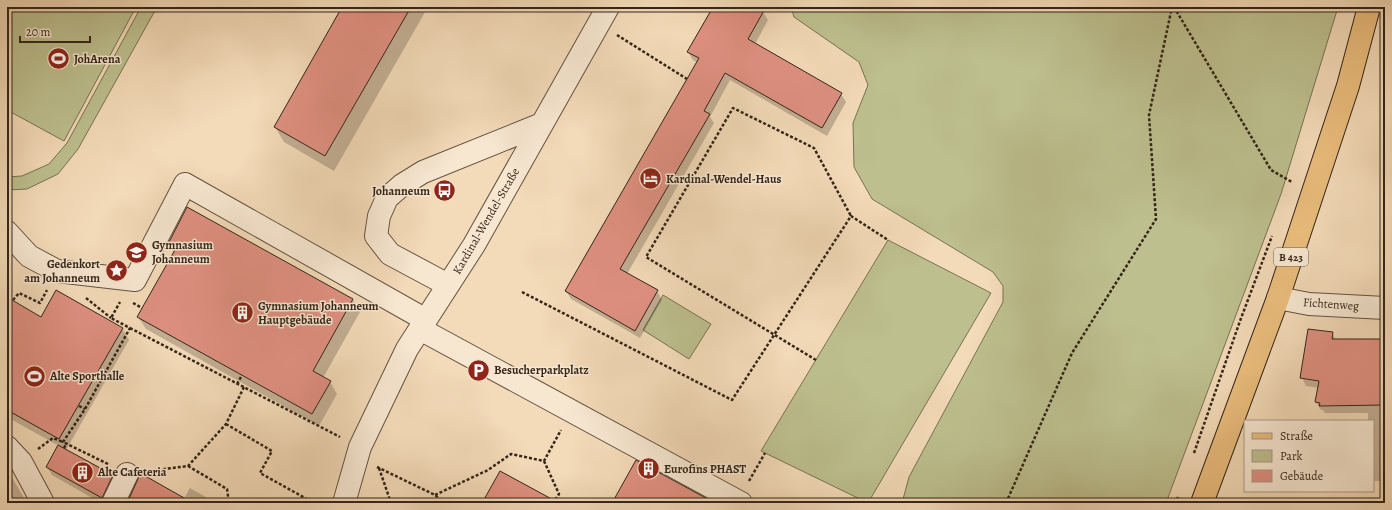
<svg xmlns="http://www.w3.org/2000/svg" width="1392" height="510" font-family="Alegreya,serif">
	<rect width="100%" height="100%" fill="#f3dab8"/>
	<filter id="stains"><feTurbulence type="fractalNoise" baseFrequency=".005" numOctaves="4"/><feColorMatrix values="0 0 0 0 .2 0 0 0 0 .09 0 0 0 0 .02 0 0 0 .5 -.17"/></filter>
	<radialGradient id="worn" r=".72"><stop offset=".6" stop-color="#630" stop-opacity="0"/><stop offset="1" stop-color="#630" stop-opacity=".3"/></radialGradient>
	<path fill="#bdbf8e" stroke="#787254" d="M7,7h129l-72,134 -57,-31z
		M141,7h16l-79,142 -20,25 -31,15 -20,1v-13l15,-1 27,-12 18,-21z
		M791,7h547l-57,187 -115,309h-264l7,-26 94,-175v-16l-10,-14 -121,-73 -18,-32 -1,-44 15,-38 -9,-23 -65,-45z
		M888,240l103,53 -123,210 -107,-52z
		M663,295l48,29 -22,35 -46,-29z"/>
	<path fill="#0003" d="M343,7h85l-94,164 -50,-29 -9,-15z
		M714,7h40l9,5 5,8 -13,24 86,50 5,8 -19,34 -97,-56 -20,37 4,6 -87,151 30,17 5,9 -22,38 -69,-39 -5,-8 132,-228 -5,-3 -5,-8z
		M187,208l166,92 7,12 -37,66 7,4 7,12 -18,32 -173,-97 -8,-12 36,-64 -5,-9z
		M7,298l34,20 81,10 7,12 -63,110 46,25 5,9 -9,19h-7l-49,-28 -5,-8 12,-21 -52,-29z
		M1332,333l4,7h45l1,3h3v138h-12v-60h-5v-8h-43l-2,-3h-2l-5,-8 3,-14 -13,-2 -4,-8z
		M12,477l2,4 13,22h-19l-1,-2v-21z
		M190,488l26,15h-88l56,-4z
		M1310,499l11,4h-12z"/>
	<path fill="#df9081" stroke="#332519" d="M342,7h69l-86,149 -51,-29z
		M713,7h53l-18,32 94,54 -20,35 -97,-55 -21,38 6,3 -90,155 38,21 -23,41 -70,-40 134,-233 -12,-6z
		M187,207l166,92 -40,72 18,10 -19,33 -175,-97 39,-69 -8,-4z
		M56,290l67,38 -64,111 -52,-29v-113l34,20z
		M1308,329l25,3 -1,7h49v24h4v42l-66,1 1,-3 -5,-1 4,-21 -19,-3z
		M58,445l55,30 -11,23 -56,-31z
		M636,460l79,43h-103z
		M500,471l59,32h-77z
		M140,473l53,30h-66l11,-24z"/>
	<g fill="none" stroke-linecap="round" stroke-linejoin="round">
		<defs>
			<path id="minor" d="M7,232l22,24 28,15 78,9 50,-96 241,136
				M448,285l-58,-31 -14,-18 3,-20 8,-18 15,-13 21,-13 119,-48
				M1278,298l31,6 76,4
				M420,329l321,174
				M7,447l14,15 22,41
				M113,503l14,-29
				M344,503l16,-56 47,-98 67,-104 134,-238"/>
			<path id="major" d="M1202,503l76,-205 70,-212 21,-79"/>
		</defs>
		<use href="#minor" stroke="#635241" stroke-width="24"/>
		<use href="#major" stroke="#332519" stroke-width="24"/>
		<path stroke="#332519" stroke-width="2.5" stroke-dasharray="3 2" stroke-linecap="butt" d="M1174,7l97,163 21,12
			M617,35l70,44
			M522,292l210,108 119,-184 37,24
			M86,298l25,20
			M13,300l6,-7 21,10 7,-13
			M133,303l9,5
			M130,328l210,109
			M816,360l-170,-103 87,-149 81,40 37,68
			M237,384l5,-9
			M79,406l6,3
			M226,424l46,27 -12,22 54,30
			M64,448l2,-4
			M38,449l15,-11 10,4
			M1194,453l46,-132 32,-85
			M544,461l15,33 -6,9
			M108,464l-45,-22 22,-33 45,-81 -19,-10 9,-16
			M188,466l39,23 2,14
			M377,467l58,28 10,8
			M379,468l12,35
			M148,471l40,-5 38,-42 18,-37
			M749,481l16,-28
			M435,495l53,-25 23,-16 33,7 17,-31
			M1006,503l66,-150 84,-134 -7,-104 23,-108
			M1176,503l2,-6"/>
		<use href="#minor" stroke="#f7e7d1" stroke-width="22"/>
		<use href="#major" stroke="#eabd7c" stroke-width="22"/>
	</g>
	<defs>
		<symbol id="stadium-disc" viewBox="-11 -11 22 22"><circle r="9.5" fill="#8f2418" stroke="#f7e7d1"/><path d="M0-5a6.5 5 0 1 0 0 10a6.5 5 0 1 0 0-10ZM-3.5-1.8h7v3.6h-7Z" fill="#fff"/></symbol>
		<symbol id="hotel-disc" viewBox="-11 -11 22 22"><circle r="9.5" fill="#8f2418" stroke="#f7e7d1"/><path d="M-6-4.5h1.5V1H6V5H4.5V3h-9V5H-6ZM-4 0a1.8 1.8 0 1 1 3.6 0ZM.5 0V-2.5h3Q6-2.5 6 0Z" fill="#fff"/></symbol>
		<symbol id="bus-disc" viewBox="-11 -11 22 22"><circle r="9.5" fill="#8f2418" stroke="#f7e7d1"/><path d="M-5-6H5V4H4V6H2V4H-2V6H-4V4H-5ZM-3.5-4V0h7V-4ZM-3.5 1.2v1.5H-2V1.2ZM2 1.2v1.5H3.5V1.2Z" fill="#fff"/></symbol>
		<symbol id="school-disc" viewBox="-11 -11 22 22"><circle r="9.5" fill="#8f2418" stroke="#f7e7d1"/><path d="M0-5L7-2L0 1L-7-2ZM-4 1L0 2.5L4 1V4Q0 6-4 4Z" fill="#fff"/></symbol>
		<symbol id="sight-disc" viewBox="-11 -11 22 22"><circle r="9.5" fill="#8f2418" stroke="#f7e7d1"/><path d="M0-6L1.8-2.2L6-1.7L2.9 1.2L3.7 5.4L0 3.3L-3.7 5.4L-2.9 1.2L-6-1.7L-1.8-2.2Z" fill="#fff"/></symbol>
		<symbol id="building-disc" viewBox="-11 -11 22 22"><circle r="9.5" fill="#8f2418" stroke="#f7e7d1"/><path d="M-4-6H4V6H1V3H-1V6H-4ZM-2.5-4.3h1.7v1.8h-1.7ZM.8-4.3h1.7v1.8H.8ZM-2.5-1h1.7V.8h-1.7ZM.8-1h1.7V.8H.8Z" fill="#fff"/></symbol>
		<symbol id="parking-disc" viewBox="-11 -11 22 22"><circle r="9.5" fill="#8f2418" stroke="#f7e7d1"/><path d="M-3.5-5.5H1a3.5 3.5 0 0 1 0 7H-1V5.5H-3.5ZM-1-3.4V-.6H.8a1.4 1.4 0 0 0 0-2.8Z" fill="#fff"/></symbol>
	</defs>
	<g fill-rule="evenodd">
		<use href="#stadium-disc" x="46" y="46" width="25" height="25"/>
		<use href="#hotel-disc" x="638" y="166" width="25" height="25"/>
		<use href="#bus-disc" x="432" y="178" width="25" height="25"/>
		<use href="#school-disc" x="124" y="240" width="25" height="25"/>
		<use href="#sight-disc" x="104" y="258" width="25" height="25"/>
		<use href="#building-disc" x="230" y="300" width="25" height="25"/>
		<use href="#parking-disc" x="466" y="358" width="25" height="25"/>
		<use href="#stadium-disc" x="22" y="364" width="25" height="25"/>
		<use href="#building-disc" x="636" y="456" width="25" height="25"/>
		<use href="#building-disc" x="70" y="460" width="25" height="25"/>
	</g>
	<g text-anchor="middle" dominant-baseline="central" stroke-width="3" stroke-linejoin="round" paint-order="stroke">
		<rect fill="#f7e7d1" stroke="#6e5f50" stroke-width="1" x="1274" y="248" width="34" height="18" rx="3"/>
		<g font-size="11" font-weight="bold" fill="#332519">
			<text x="1291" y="257">B 423</text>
		</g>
		<g font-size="12" font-weight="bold" fill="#332519" stroke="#f7e7d1" text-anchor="start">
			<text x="74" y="59">JohArena</text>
			<text x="666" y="179">Kardinal-Wendel-Haus</text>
			<text x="430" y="191" text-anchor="end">Johanneum</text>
			<text x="152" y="245">Gymnasium<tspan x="152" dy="14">Johanneum</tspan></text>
			<text x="100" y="264" text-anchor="end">Gedenkort<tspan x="100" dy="14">am Johanneum</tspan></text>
			<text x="258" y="306">Gymnasium Johanneum<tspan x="258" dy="14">Hauptgebäude</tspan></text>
			<text x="494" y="370">Besucherparkplatz</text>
			<text x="50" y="376">Alte Sporthalle</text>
			<text x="664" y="469">Eurofins PHAST</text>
			<text x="98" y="472">Alte Cafeteria</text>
		</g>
		<g font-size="12" fill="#332519" stroke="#f7e7d1">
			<text transform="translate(486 221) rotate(-60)">Kardinal-Wendel-Straße</text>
			<text transform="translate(1331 304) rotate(4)">Fichtenweg</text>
		</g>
	</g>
	<rect width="1392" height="510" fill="none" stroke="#f3dab8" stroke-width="24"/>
	<rect x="8" y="8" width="1376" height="494" fill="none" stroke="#332519" stroke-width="2"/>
	<rect x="12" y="12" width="1368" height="486" fill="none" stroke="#332519"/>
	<rect x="1244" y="420" width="130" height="72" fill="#f7e7d1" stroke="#a99987"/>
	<rect x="1252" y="433" width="20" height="6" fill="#eabd7c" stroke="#a99987"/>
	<text x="1280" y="440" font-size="12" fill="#332519">Straße</text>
	<rect x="1252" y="450" width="20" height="12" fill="#bdbf8e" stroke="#a99987"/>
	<text x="1280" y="460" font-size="12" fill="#332519">Park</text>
	<rect x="1252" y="470" width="20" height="12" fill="#df9081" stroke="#a99987"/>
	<text x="1280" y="480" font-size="12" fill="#332519">Gebäude</text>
	<path d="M20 36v6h70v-6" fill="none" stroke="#332519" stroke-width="2"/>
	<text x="26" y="36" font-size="12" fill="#332519" stroke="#f7e7d1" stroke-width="3" paint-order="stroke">20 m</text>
	<rect width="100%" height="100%" filter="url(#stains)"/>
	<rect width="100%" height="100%" fill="url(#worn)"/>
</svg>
